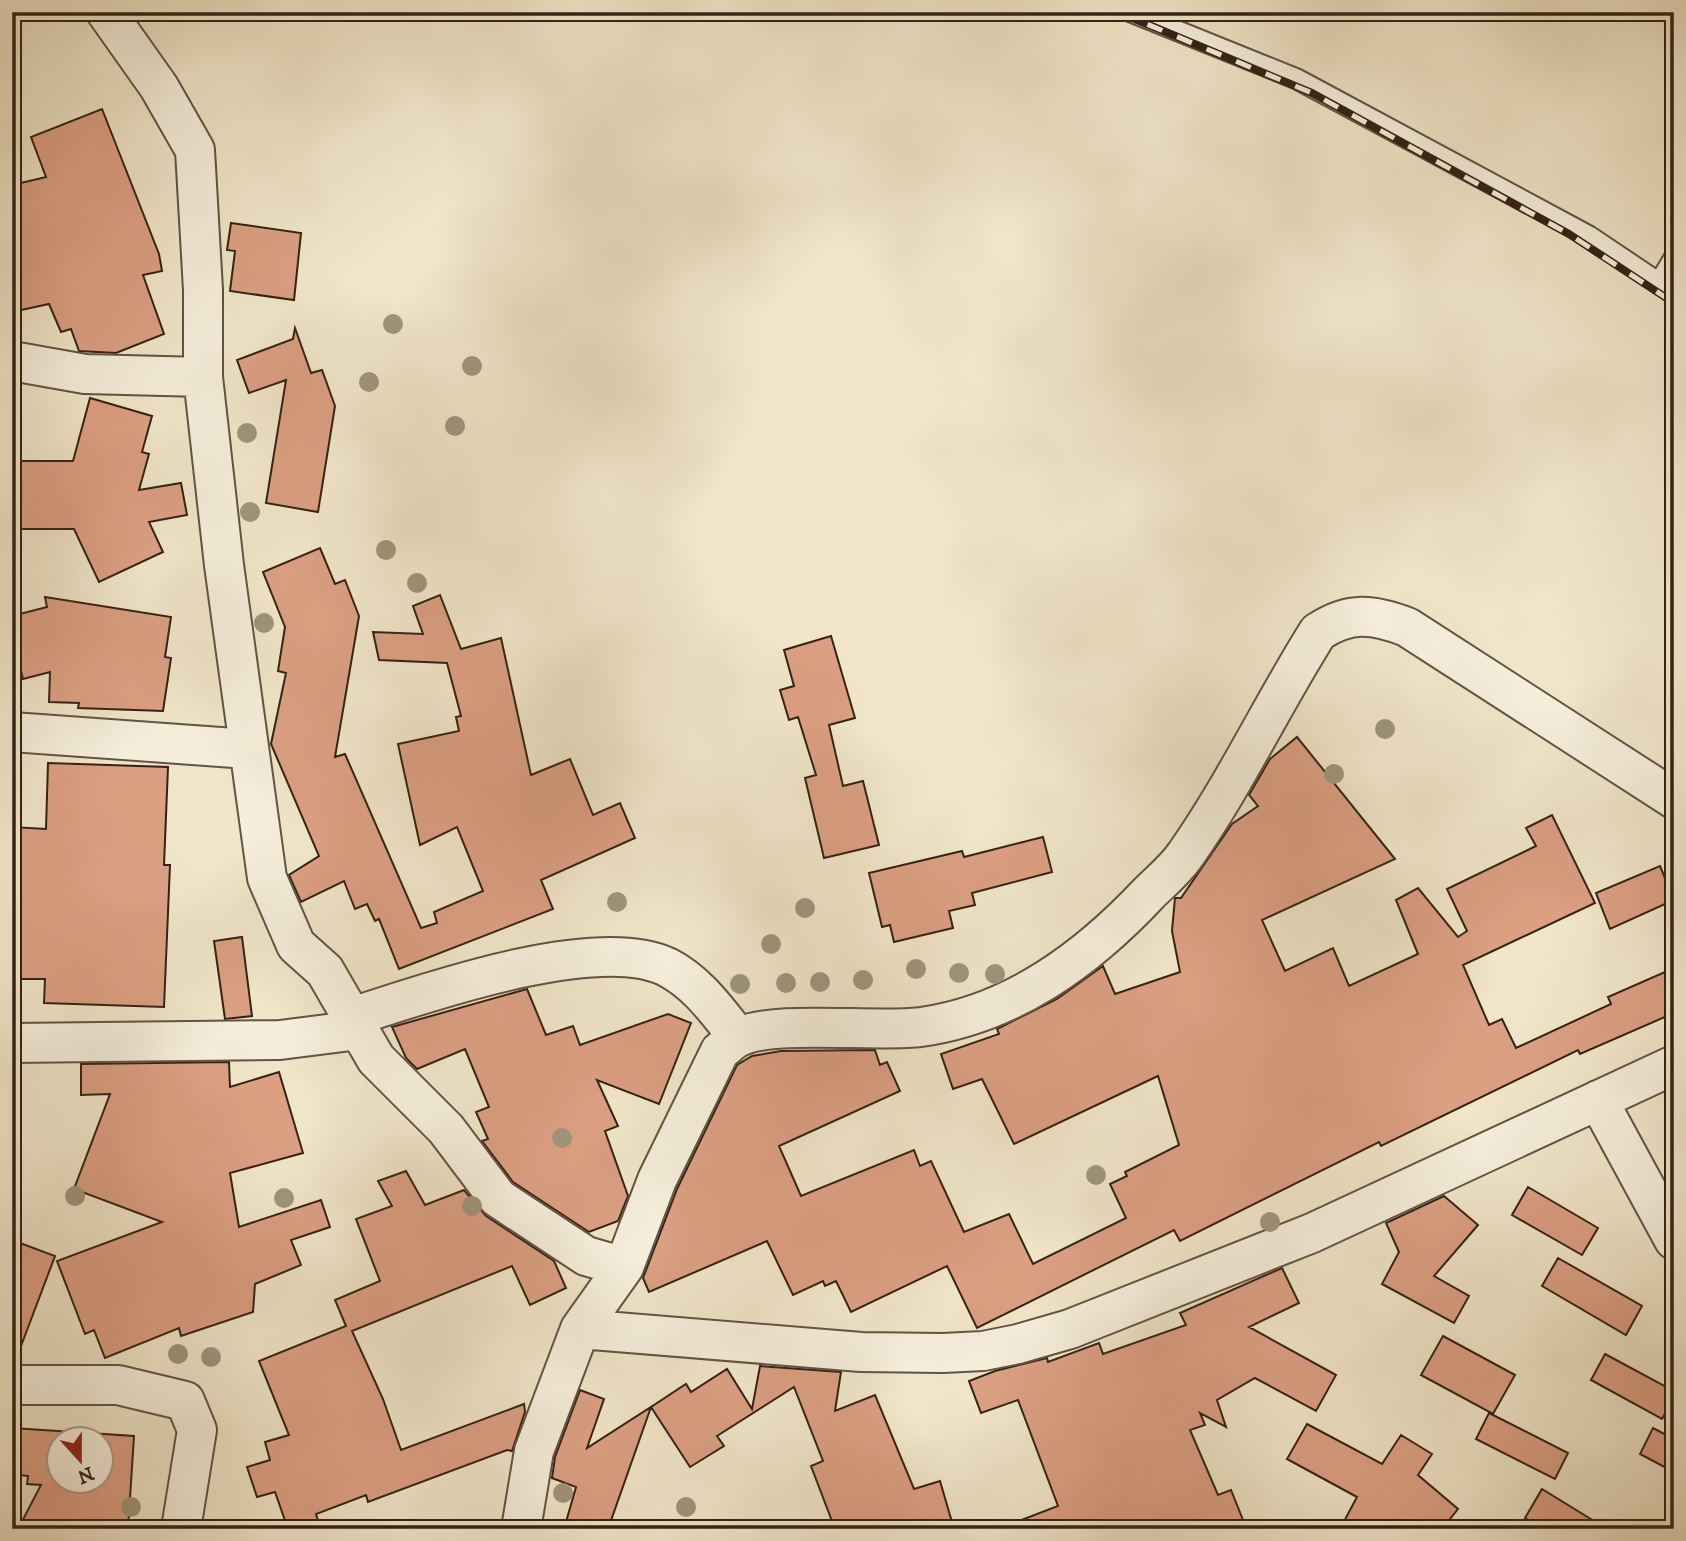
<svg xmlns="http://www.w3.org/2000/svg" width="1686" height="1541" font-family="'IM FELL DW Pica',serif">
	<rect width="100%" height="100%" fill="#f0e5c8"/>
	<filter id="stains"><feTurbulence type="fractalNoise" baseFrequency=".00286" numOctaves="4"/><feColorMatrix values="0 0 0 0 .2 0 0 0 0 .09 0 0 0 0 .02 0 0 0 .5 -.17"/></filter>
	<radialGradient id="worn" r=".72"><stop offset=".6" stop-color="#630" stop-opacity="0"/><stop offset="1" stop-color="#630" stop-opacity=".3"/></radialGradient>
	<path fill="#db9f82" stroke="#342216" stroke-width="2" fill-rule="evenodd" d="M102,109l57,145 3,17 -19,4 21,59 -48,19 -37,-2 -8,-22 -10,3 -12,-28 -37,8v-127l34,-8 -15,-40z
		M231,223l70,10 -7,67 -64,-9 5,-40 -8,-1z
		M295,328l16,45 11,-3 13,36 -17,106 -52,-9 20,-123 -37,13 -12,-33 56,-21z
		M90,398l62,18 -10,36 7,2 -10,36 42,-7 6,32 -38,7 14,30 -64,30 -25,-53h-62v-68h61z
		M320,548l15,36 10,-4 14,36 -24,141 10,-3 76,174 16,-5 -3,-11 49,-21 -26,-64 -37,18 -22,-101 61,-13 -3,-14 5,-1 -14,-53 -68,-3 -6,-28 50,2 -10,-28 27,-11 21,54 40,-11 30,137 39,-16 23,56 27,-12 15,35 -94,42 12,29 -154,60 -20,-50 -4,2 -8,-17 -12,5 -11,-28 -43,21 -12,-27 30,-19 -48,-112 15,-71 -8,-2 7,-44 -22,-55z
		M45,597l126,20 -6,40 6,1 -8,53 -85,-3 1,-5 -30,-1 1,-30 -27,7 -11,-44v-19l35,-9z
		M831,636l24,82 -26,7 14,61 20,-5 16,64 -55,13 -19,-80 11,-3 -18,-58 -9,3 -9,-30 14,-4 -10,-36z
		M1297,737l98,122 -133,61 23,51 48,-23 16,38 69,-32 -22,-54 22,-12 40,49 9,-6 -20,-42 89,-43 -10,-18 26,-13 43,88 -132,62 26,60 13,-6 14,29 95,-44 -3,-7 66,-29v45l-94,41 -2,-4 -197,96 -2,-4 -199,99 -6,-11 -197,98 -30,-62 -96,46 -15,-31 -11,5 -2,-5 -30,14 -26,-54 -118,51 -6,-14 34,-89 60,-124 15,-9 29,-5 94,-1 5,15 7,-3 13,29 -121,55 22,50 113,-46 6,16 11,-5 33,71 45,-18 24,50 93,-46 -16,-34 17,-8 -2,-4 54,-27 -21,-69 -144,68 -32,-65 -29,10 -12,-35 58,-20 -2,-5 60,-30 46,-33 12,28 65,-22 -8,-41 3,-33h6l51,-74 26,-18 -9,-11 21,-36z
		M48,763l120,4 -4,98h6l-6,142 -120,-4 1,-24h-33v-152l34,2z
		M1043,837l9,35 -80,21 3,12 -26,6 4,17 -59,14 -4,-17 -8,2 -13,-54 93,-22 2,6z
		M1660,866l14,34 -64,29 -14,-36z
		M242,937l10,79 -27,3 -11,-78z
		M527,989l19,46 27,-9 7,19 88,-31 23,9 -32,81 -62,-24 21,46 -13,5 23,65 -10,25 -29,11 -76,-50 -31,-41 6,-2 -12,-27 13,-5 -24,-58 -48,20 -11,-11 -14,-31z
		M229,1062l1,25 49,-15 24,81 -73,20 9,54 82,-27 9,27 -39,13 10,25 -46,19 -2,28 -72,24 -2,-8 -74,30 -11,-28 -9,4 -28,-73 105,-39 -88,-33 36,-95 -29,1v-31z
		M406,1171l19,34 39,-15 22,26 68,45 12,27 -36,17 -18,-39 -160,65 31,68 18,51 123,-46 1,8 -13,39 -5,-1 -139,52 -2,-7 -50,19 5,15h-33l-13,-37 -18,5 -10,-30 23,-7 -5,-18 24,-7 -30,-74 87,-35 -11,-26 45,-19 -24,-62 36,-13 -14,-25z
		M1528,1187l70,41 -16,27 -70,-40z
		M1444,1196l34,29 -44,51 35,20 -15,27 -72,-39 17,-32 -13,-29z
		M12,1240l43,16 -40,106 -3,-1z
		M1558,1258l84,48 -16,29 -84,-49z
		M1282,1268l17,35 -50,24 87,48 -20,36 -61,-33 -38,22 9,27 -26,-14 5,12 -15,5 28,65 13,-5 12,30 -21,9h-216v-3l52,-20 -40,-106 -37,13 -12,-32 26,-10 52,-13 1,4 51,-19 4,11 83,-29 -6,-12z
		M1443,1336l72,39 -22,39 -72,-39z
		M1605,1354l69,37v7l-12,21 -71,-39z
		M760,1366l81,6 -6,39 40,-16 39,94 26,-8 14,48h-119l-24,-63 12,-5 -29,-74 -77,49 7,10 -34,21 -39,-60 35,-23 5,8 36,-23 25,40z
		M580,1390l24,9 -17,49 64,-41 -43,122h-44l12,-42 -24,-9 3,-21z
		M1489,1413l79,40 -13,26 -79,-40z
		M1307,1424l75,40 19,-29 31,19 -14,21 40,34 -16,20h-102l17,-32 -70,-38z
		M12,1428l122,8 -6,93h-110l23,-44 -14,-1 1,-8 -16,-2zM60,1439h42v42h-42z
		M1653,1428l21,11v33l-34,-18z
		M1542,1489l65,40h-64l-18,-11z"/>
	<g fill="none" stroke-linecap="round" stroke-linejoin="round">
		<defs>
			<path id="lane" d="M1131,12l166,67 292,157 85,57
				M1659,283l15,-25"/>
			<path id="street" d="M106,12l53,75 36,63 8,140v87l21,188 43,313 29,67 29,26 51,88 70,70 52,69 88,58 38,11
				M12,361l73,13 118,3
				M12,732l236,17
				M352,1017c73,-24 245,-84 315,-50 31,16 50,44 71,70
				M12,1043l268,-3 79,-10
				M1598,1100l76,140
				M580,1329l281,23 82,1 40,-2 35,-7 52,-15 242,-96 362,-168
				M12,1385h106l67,16 12,29 -16,99
				M521,1529l13,-78 46,-122 44,-62 33,-87 63,-129c6,-4 11,-10 17,-13 36,-19 137,-5 184,-11 92,-13 166,-68 228,-134 12,-12 27,-24 37,-39 49,-70 86,-149 132,-222 32,-21 55,-18 89,-5l267,172"/>
		</defs>
		<use href="#lane" stroke="#635342" stroke-width="23"/>
		<use href="#street" stroke="#635342" stroke-width="42"/>
		<use href="#lane" stroke="#f5eedb" stroke-width="19"/>
		<use href="#street" stroke="#f5eedb" stroke-width="38"/>
		<defs>
			<path id="rail" d="M1118,12l194,81 257,141 105,69"/>
		</defs>
		<use href="#rail" stroke="#342216" stroke-width="8"/>
		<use href="#rail" stroke="#f5eedb" stroke-width="5" stroke-dasharray="16" stroke-linecap="butt"/>
	</g>
	<g fill="#9f947b">
		<circle cx="393" cy="324" r="10"/>
		<circle cx="472" cy="366" r="10"/>
		<circle cx="369" cy="382" r="10"/>
		<circle cx="455" cy="426" r="10"/>
		<circle cx="247" cy="433" r="10"/>
		<circle cx="250" cy="512" r="10"/>
		<circle cx="386" cy="550" r="10"/>
		<circle cx="417" cy="583" r="10"/>
		<circle cx="264" cy="623" r="10"/>
		<circle cx="1385" cy="729" r="10"/>
		<circle cx="1334" cy="774" r="10"/>
		<circle cx="617" cy="902" r="10"/>
		<circle cx="805" cy="908" r="10"/>
		<circle cx="771" cy="944" r="10"/>
		<circle cx="916" cy="969" r="10"/>
		<circle cx="959" cy="973" r="10"/>
		<circle cx="995" cy="974" r="10"/>
		<circle cx="863" cy="980" r="10"/>
		<circle cx="820" cy="982" r="10"/>
		<circle cx="786" cy="983" r="10"/>
		<circle cx="740" cy="984" r="10"/>
		<circle cx="562" cy="1138" r="10"/>
		<circle cx="1096" cy="1175" r="10"/>
		<circle cx="75" cy="1196" r="10"/>
		<circle cx="284" cy="1198" r="10"/>
		<circle cx="472" cy="1206" r="10"/>
		<circle cx="1270" cy="1222" r="10"/>
		<circle cx="178" cy="1354" r="10"/>
		<circle cx="211" cy="1357" r="10"/>
		<circle cx="563" cy="1493" r="10"/>
		<circle cx="131" cy="1507" r="10"/>
		<circle cx="686" cy="1507" r="10"/>
	</g>
	<rect width="1686" height="1541" fill="none" stroke="#f0e5c8" stroke-width="42"/>
	<rect x="14" y="14" width="1658" height="1513" fill="none" stroke="#342216" stroke-width="3.5"/>
	<rect x="21" y="21" width="1644" height="1499" fill="none" stroke="#342216" stroke-width="2"/>
	<g transform="translate(80 1460) rotate(159)"><circle r="33" fill="#f5eedb" stroke="#a89c8c" stroke-width="2"/>
	<path d="M0-5L12 26L0 18L-12 26Z" fill="#8f2418"/>
	<text y="-10" font-size="19" font-weight="bold" text-anchor="middle" fill="#342216">N</text>
	</g>
	<rect width="100%" height="100%" filter="url(#stains)"/>
	<rect width="100%" height="100%" fill="url(#worn)"/>
</svg>
